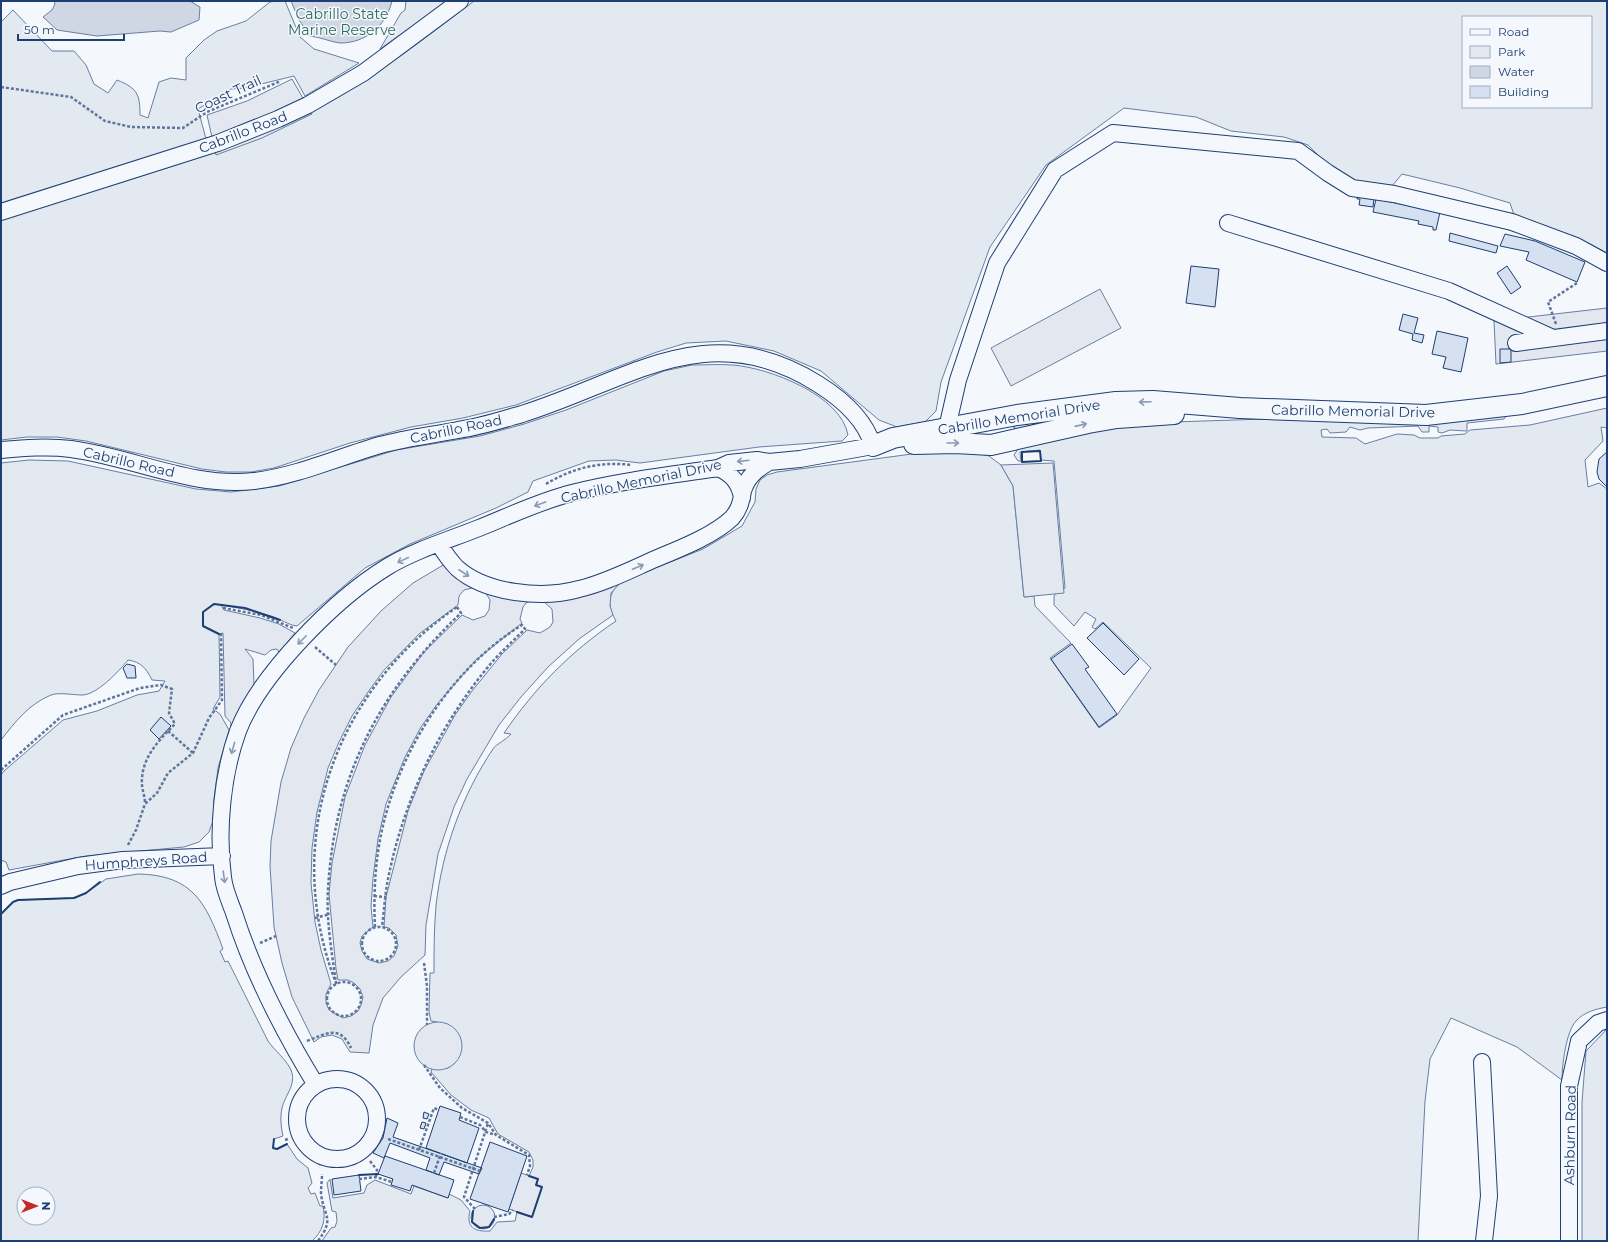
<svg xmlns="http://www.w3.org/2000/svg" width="1608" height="1242" font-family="Montserrat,sans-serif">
	<rect width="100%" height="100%" fill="#f4f7fb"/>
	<path fill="#e3e9f0" stroke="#687fa3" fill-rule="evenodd" d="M276,1h9l15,36 14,12 45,14 -54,33 -11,-20 -49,12 -14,1 -33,20 8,30 -205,65v-182l12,-12 39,41h22l12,14 8,19 14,9 9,-13c20,8 23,14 23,35l8,3 11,-36 12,-4 15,2v-22l18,-18 13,-9 29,-10 24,-19z
		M406,1h42l-68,48 21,-36 4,-3z
		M474,1h1133v252l-17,-9 -76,-29 -4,-12 -50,-15 -58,-14 -10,12 -38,-2 -22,-15 -24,-24 -24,-8 -53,-6 -35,-14 -72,-9 -78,57 -56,82 -49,135 -5,29 -11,11 -28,5 -18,-7 -58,-49 -47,-20 -48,-10 -40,2 -29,9 -141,53 -53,13 -52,9 -61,16 -76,25 -23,4h-25l-24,-3 -116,-28 -29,-4h-30l-26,3v-221c52,-16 104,-31 156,-48 46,-15 92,-29 136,-50 66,-31 123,-76 181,-120zM1463,17h128v90h-128z
		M692,365c13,0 27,-1 41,0 36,3 108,30 115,70l-6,6 -83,6 -119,16 -24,-3 -27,1 -56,20 -5,11 -32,16 -86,36 -45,24 -68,58c-9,-1 -16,-7 -26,-10 -19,-6 -37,-9 -58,-12l-10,8v14l16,8 1,63 -7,12 7,5 9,16 -11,38 -4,31 -1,22 -4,11 -10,10 -15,5 -98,9 -77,14 -3,-8 -5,-2v-85l3,-4 59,-51 34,-9 40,-16 22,-4 6,-10 -13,-1c-6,-12 -11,-18 -24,-20 -9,11 -31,35 -46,35 -9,0 -23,-3 -31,0 -22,9 -36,27 -50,45v-277l28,-3 39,1 128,28 35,3 48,-6 117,-36 84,-14 44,-12 42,-14 98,-39z
		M1607,408v20l-6,-1 2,14 -18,19 3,27 11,-4 8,6v518c-11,2 -23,5 -31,14 -10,11 -14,44 -14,59l-45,-33 -66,-29 -21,41 -5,42 -7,140h-1096l9,-13 4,-1 2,-6 -1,-9 -4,-1 -5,-28 3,-4 3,19 31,-5 3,-8 8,-5 36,14 3,-8 34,12 1,-4 12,6 9,11c-4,16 4,21 20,20l7,-9 18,-1 2,-9 15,5 6,-38 -9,-3 4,-9v-7l-4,-8 -31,-18 -9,-16 -18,-8 -20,-15 -20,-23 1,-3 16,-1 7,-5 -18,-41 -6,-1 -2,-9 1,-39h4c0,-22 0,-45 2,-67 6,-55 26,-111 57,-157 3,-5 13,-9 18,-15l-7,-1c31,-45 66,-81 112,-112 -9,-16 -9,-27 6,-40l81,-32 39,-23 13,-24 1,-13 4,-9 7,-5 10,-3 150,-20 42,-1 20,5 12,9 12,21 11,111 10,-1 1,10 36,37 -21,15 49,70 18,-13 34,-47 -48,-46 -8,7 -3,-2 4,-8 -11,-7 -11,14 -20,-21v-9l3,-4 8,-4 -11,-127 -13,-1 -1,-10 -20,2 1,9h-3l-4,-6 4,-6 40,-12 84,-14 123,-4 163,3 79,-7 -3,4 -37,4v8l-17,-1 -8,3 -4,-1v-5l-9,-1v6h-7l-4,-6 -50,2 -8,2 -10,-3 -4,5 -16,1 -3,-4 -6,1 1,7 34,1 9,6 32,-10 17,1 6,3h18l3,-2 24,-2 5,-4 60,-5z
		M138,874c55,1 68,29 85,75l-3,2 5,11 3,-1 40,80c7,10 18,18 23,29 6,14 -6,25 -9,38 -2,10 -1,19 1,28l-9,3 -1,9 4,1 10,-5 10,15 11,9 4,15 -4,5 3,6 4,-1 5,13h3c3,14 0,25 -11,35h-311v-327l12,-12 5,-2 56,-2 12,-5 20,-14zM24,1194h24v24h-24z
		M1607,1029v212h-25v-139l4,-51z"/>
	<path fill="#e3e8f0" stroke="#687fa3" d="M292,79l20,35 -50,24 -46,17 -9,-40 40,-14z
		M1100,289l21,39 -110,58 -20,-38z
		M1607,308v43l-111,13 -2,-43z
		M1053,463l11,130 -40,4 -11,-111 -12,-21z
		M445,564l31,23 -12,3 -5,6 -1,9 -39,29 -35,36 -16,22 -16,24 -13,26 -11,26 -11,44 -5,36 -1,35 4,39 6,28 10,34 -5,10v9l3,7 14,8 8,-2 7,-5 3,-6 2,-8 -3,-8 -6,-6 -6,-3h-10l-2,-11 -7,-75 3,-31 13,-66 20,-52 26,-48 33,-45 38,-37 11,5 12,-4 4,-6 1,-10 -6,-10 49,10 -7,3 -3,4 -3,12 2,4 -46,37 -38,43 -17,24 -16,30 -19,47 -8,35 -5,39 -2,28 2,21 -11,9 -2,7 2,8 5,8 12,4 9,-2 6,-5 4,-10 -2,-11 -7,-7 -5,-1 2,-30 22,-86 16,-40 31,-56 17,-24 30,-37 25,-24 13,3 10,-6 3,-5 -1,-13 -9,-8 78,-19 -10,11 -1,13 3,9 -34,24 -31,28 -27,30 -22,28 -32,54 -13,28 -16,47 -12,71 -1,30 -24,22 -18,21 -10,27 -4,28 -19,-1 -8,-13 -10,-4 -11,2 -7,5 -22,-45 -10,-34 -8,-36 -4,-61 1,-25 10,-59 10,-34 13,-30 15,-28 29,-43 33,-36 32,-28z
		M214,604l7,1 3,5 36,8 19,6 16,9 -16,20 -1,-3 -2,-1 -5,1 -6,5 -20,-6 8,10 1,25 -24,46 1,-7 -6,-7 -2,-83 -4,1 -16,-8v-14z
		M414 1046a24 24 0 1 1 48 0a24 24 0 1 1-48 0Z
		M521,1173l17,6 -2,6 6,2 -10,30 -23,-8z
		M471 1217a12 12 0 1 1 24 0a12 12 0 1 1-24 0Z"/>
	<path fill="#cfd7e4" stroke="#687fa3" d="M54,1h136l10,6 -1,13 -28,12 -11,-1 -63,5 -40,-6 -14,-13 9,-7 3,-6z
		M291,1h101c-6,25 -26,42 -52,42 -9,-1 -20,-6 -30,-7l-11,-16z"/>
	<path fill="#d5e0f0" stroke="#1d3f73" d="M1358,195l16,3 -1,9 -14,-2 1,-6h-3z
		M1376,199l64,13 -4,18h-3v-3l-15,-3 1,-3 -46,-9z
		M1450,233l48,13 -2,7 -47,-12z
		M1505,234l30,7 50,21 -8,20 -51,-22 3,-8 -29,-6z
		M1191,266l28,3 -4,38 -29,-4z
		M1507,266l14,21 -10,7 -14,-21z
		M1403,314l15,4 -4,15 10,2 -2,8 -10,-3 1,-6 -14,-4z
		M1437,331l31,7 -7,34 -18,-4 3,-11 -14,-3z
		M1500,349h11v13l-11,1z
		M1026,418l3,11 -14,3 -2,-11z
		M1607,452v35l-8,-8 -2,-7 2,-13z
		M1103,623l36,36 -15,16 -37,-37z
		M1072,644l17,23 -4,2 32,45 -18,13 -48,-68z
		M127,664l8,2 1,12h-9l-4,-10z
		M161,717l10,9 -12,13 -9,-9z
		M440,1106l21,7 -2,7 20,8 -12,35 -41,-15z
		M424,1112l5,2 -2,5 -4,-1z
		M387,1118l11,5 -5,14 89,31 -3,6 -35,-12 -5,13 -13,-5 4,-12 -40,-15 -6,15 -11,-5 10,-15z
		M422,1122l4,1 -2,6 -4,-1z
		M490,1142l37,14 -19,56 -38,-13z
		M385,1156l69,24 -6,18 -36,-13 -2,6 -19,-6 2,-6 -15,-5z
		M359,1175l2,16 -27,4 -2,-16z"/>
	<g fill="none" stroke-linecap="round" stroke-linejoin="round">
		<defs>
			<path id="minor" d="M1,212l217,-69 60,-24 30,-14 55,-32 97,-72
				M1228,223l221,68 104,47
				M1516,343l91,-12
				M947,428l11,-48 39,-117 58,-93 58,-37 185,18 30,22 24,15 42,6 118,28 64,24 31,17
				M1,450c23,-2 47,-4 70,-1 61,8 121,39 183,32 43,-5 85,-24 126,-36 26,-7 52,-10 78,-15 22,-3 43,-10 64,-16 106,-33 186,-100 296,-30 24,15 47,35 55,62l-73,13 -31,3 -12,-2 -28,3 -11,5c-48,7 -98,13 -146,25 -32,8 -63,23 -93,35 -30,12 -64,22 -92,39 -52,32 -127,107 -149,164 -16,44 -21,100 -15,146 1,12 7,25 11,36 19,60 49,118 82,172
				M718,468c13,5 22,16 24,30
				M439,544c5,8 11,17 18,24 29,26 86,31 122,21 26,-6 51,-19 76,-30 24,-10 58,-23 77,-41 8,-9 9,-17 11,-27 4,-14 14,-22 26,-29
				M1,886l9,-4 68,-16 45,-6 99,-4
				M1482,1062l7,134 -5,45
				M297 1119a40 40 0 1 1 80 0a40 40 0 1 1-80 0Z
				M1569,1241v-155l10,-45 19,-18 9,-3"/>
			<path id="major" d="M914,444l41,-1 36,2 97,-22 29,-5 57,-4
				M873,446l20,-8 124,-23 99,-13 37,-1 87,7 186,7 96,-11 85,-18"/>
		</defs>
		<use href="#minor" stroke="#1d3f73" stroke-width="18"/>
		<use href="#major" stroke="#1d3f73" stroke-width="22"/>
		<path stroke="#5e769c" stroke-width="2.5" stroke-dasharray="3 2" stroke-linecap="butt" d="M1,87l70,10 34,24 26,6 52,1 24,-16 74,-31
			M1556,324l-8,-22 29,-19
			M546,484c26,-16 55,-23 85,-19
			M457,607l4,6c-81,77 -127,163 -133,277 -2,31 4,63 8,93 -55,-141 -3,-291 121,-376z
			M223,608l38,7 32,13
			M315,647l21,18
			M168,731l25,22
			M1,770l62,-55 77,-27 21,-3 11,4 -3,24 6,11c-15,15 -32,32 -33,55 -1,9 3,16 3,25
			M128,845l8,-15 9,-26 12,-11 11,-20 25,-20 16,-35 13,-18 -1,-67
			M374,896l12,1
			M315,918l15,-4
			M362 944a17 17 0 1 1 34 0a17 17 0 1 1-34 0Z
			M375,927c-2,-40 1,-81 13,-120 21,-71 70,-143 134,-182l3,4c-11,11 -22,21 -32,32 -53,62 -89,138 -105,218 -3,15 -4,32 -6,48
			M260,943l16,-7
			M424,963l3,23v39
			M327 999a17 17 0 1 1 34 0a17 17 0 1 1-34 0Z
			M307,1041c18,-7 33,-17 44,7
			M424,1065l16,23 22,20 26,15 8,12 33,20 1,11 -3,9
			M460,1117l20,8 6,7 10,3
			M388,1139l92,32
			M285,1140l3,-1
			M419,1150l15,-42 5,2
			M370,1161l7,9 -1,7
			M434,1173l7,-20
			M359,1179l17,-2 16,5
			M475,1209l-11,-12 24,-74
			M494,1217l15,-3 4,-4
			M318,1241c17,-23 6,-24 3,-47 0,-7 1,-14 1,-20"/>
		<use href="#minor" stroke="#f4f7fb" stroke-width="16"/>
		<use href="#major" stroke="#f4f7fb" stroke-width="20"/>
		<path stroke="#1d3f73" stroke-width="2" d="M1040,451l1,10 -19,1v-10z
			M219,634l-16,-8v-14l11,-8 31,4 35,12
			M1,914l12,-12 5,-2 56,-2 12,-5 14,-11
			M274,1139l-1,9 4,1 10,-5
			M359,1175l19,-1
			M473,1211l-1,11 8,6 9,-1 5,-8
			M517,1212l15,5 10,-30 -6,-2 2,-6 -9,-3"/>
	</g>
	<defs><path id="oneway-shaft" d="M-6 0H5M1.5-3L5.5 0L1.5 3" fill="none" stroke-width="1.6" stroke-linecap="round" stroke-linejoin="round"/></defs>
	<g stroke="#889bb7">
		<use href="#oneway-shaft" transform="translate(1145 402) rotate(178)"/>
		<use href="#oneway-shaft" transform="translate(1081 425) rotate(-13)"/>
		<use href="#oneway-shaft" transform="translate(953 443)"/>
		<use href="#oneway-shaft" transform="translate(743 461) rotate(173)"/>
		<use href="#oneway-shaft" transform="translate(540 504) rotate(160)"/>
		<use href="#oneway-shaft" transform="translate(403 560) rotate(155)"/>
		<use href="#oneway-shaft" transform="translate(638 567) rotate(-23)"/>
		<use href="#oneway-shaft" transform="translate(464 573) rotate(33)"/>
		<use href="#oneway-shaft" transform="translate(302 640) rotate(135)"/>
		<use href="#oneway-shaft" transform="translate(233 748) rotate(106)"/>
		<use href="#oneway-shaft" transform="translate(224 877) rotate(82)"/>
	</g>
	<g text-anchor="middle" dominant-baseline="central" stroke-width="3" stroke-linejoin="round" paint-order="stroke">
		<g font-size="14" fill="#2c6c60" stroke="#f4f7fb">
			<text x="342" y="14">Cabrillo State<tspan x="342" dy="16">Marine Reserve</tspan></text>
		</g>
		<g font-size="14" fill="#1d3f73" stroke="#f4f7fb">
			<text transform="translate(228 94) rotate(-25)">Coast Trail</text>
			<text transform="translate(243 132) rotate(-21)">Cabrillo Road</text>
			<text transform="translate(1353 411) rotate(1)">Cabrillo Memorial Drive</text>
			<text transform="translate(1019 417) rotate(-9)">Cabrillo Memorial Drive</text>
			<text transform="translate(456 429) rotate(-12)">Cabrillo Road</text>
			<text transform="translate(129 462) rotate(13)">Cabrillo Road</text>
			<text transform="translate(641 481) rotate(-12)">Cabrillo Memorial Drive</text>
			<text transform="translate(146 861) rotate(-4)">Humphreys Road</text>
			<text transform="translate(1570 1135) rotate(-89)">Ashburn Road</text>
		</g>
	</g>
	<rect width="1608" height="1242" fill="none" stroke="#1d3f73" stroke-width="4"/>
	<rect x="1462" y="16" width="130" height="92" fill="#f4f7fb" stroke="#9eadc5"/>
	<rect x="1470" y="29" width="20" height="6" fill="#f4f7fb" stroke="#9eadc5"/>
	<text x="1498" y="36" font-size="12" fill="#1d3f73">Road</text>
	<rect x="1470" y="46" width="20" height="12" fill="#e3e9f0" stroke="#9eadc5"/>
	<text x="1498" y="56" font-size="12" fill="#1d3f73">Park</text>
	<rect x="1470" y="66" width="20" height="12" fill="#cfd7e4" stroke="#9eadc5"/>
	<text x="1498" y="76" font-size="12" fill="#1d3f73">Water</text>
	<rect x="1470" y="86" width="20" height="12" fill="#d5e0f0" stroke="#9eadc5"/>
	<text x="1498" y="96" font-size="12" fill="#1d3f73">Building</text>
	<g transform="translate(36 1206) rotate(90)"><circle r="19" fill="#f4f7fb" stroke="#9eadc5"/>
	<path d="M0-3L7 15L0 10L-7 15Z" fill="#c62828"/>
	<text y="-6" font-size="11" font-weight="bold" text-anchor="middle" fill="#1d3f73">N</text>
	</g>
	<path d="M18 34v6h106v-6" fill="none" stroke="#1d3f73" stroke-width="2"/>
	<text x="24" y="34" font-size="12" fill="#1d3f73" stroke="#f4f7fb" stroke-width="3" paint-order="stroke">50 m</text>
</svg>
